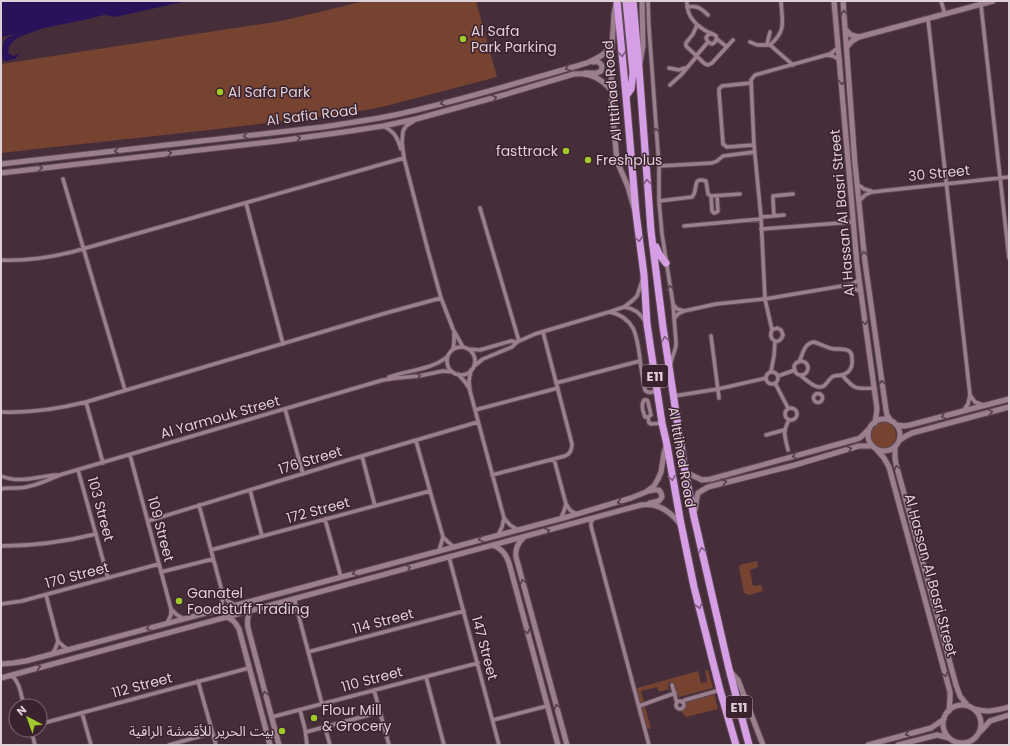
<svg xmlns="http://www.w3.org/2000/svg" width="1010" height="746" font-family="Poppins,'Noto Sans Arabic',sans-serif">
	<rect width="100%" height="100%" fill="#452d3a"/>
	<path fill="#764330" d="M365,1h111l21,76 -115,30 -33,6 -131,16 -217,24v-89l280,-43z
		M868 435a14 14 0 1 1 28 0a14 14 0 1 1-28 0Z
		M757,561l1,6 -8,3 3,16 8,-1 2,6 -14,4 -5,-2 -5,-26 1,-2z
		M708,670l5,18 -34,9 -3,-2 -4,-13 -4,1 1,6 -10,3 -2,-5 -16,4 10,38 -6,-1 -11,-39 64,-18 3,12 6,-1 -2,-11z
		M714,693l4,16 -32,8 -5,-6 4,-4 -1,-6z"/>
	<path fill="#2a125a" d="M1,1h186l-72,16 -11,-2 -25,6 -35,7 -17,6 -10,4 -8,8 -1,7 5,3 7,-3 -5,6 -9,2 -3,-1c-1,-7 -2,-17 4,-22 3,-2 7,-3 9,-4l-15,3z"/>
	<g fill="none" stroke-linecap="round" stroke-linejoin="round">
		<defs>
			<path id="street" d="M648,1l1,27 10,138v35l3,33 11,70 3,38c1,7 -4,13 -5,21
				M687,1c-1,15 10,26 23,32 2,1 4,1 6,3 1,3 0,6 -4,8l-4,-2 -2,-4 1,-2 4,-3
				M941,1l4,13
				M981,5l28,253
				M687,7c9,-2 14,1 21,8
				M928,19l42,376 -2,9 -5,7
				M697,25l-4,9 -7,9v3l1,1 18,17 3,1 4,-2 21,-23
				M717,39l10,8
				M750,42l7,3h13l23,20
				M767,44l3,-12
				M770,45c17,-15 12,-23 11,-44
				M827,55l6,1 7,4
				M696,56l12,-14
				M669,68l10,2 5,-2
				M751,83l-29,3 -3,3v3l4,52 4,3 27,-2
				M670,85l11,-10 16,-19
				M414,121l-8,5 -3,5 -1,11 2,16 23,89 14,51 12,31 10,18
				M383,126c12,6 14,11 18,23
				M659,166l53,-3 5,-2 6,-5 31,-4
				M63,179l62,211
				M857,184l7,5 7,2
				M711,196l1,15 2,2 3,-1 1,-1 -1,-15
				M659,201l33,-4c7,-7 -1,-21 14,-16l2,13 3,2 29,-2
				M859,201l6,-6 7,-3 137,-15
				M246,203l37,141
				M480,208l39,133
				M774,216l-1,-17v-3l20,-2
				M761,217l23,-2
				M684,226l77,-7
				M761,229l92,-7
				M1,260c24,1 47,-2 71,-8l332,-94
				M848,285l13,7
				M673,304l4,5 7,2
				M624,307c10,1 16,6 21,14
				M610,312c26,6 27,25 30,47 1,10 3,21 5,31 3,4 8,2 12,1
				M674,319l4,-5 6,-3 32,-7 49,-5 83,-14 5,-1 6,-5
				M772,330l5,-2 4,2 2,5c-3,11 -16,6 -11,-5l-7,-31 -4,-82 -7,-72 -3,-65 4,-5 75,-21 8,-6
				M711,336l8,62
				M447 361a14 14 0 1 1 28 0a14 14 0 1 1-28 0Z
				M453,349l1,-6v-11
				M468,349l12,1 31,-9 6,1 18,-8 74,-22 15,-5 8,-6 5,-5 6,-18
				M794 368a7 7 0 1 1 14 0a7 7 0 1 1-14 0Z
				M799,362c4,-8 5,-19 15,-20 7,2 13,6 20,7 5,0 11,-1 15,2 3,2 3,5 3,9 1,7 -3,14 -11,15 -3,1 -6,0 -9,2 -5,4 -6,11 -14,10 -6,-1 -13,-8 -18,-12
				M474,366l9,-7 29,-12 5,-5
				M471,370l-2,11 1,10 34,127 -2,9 -4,8
				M771,371l3,-15 1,-15
				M766 378a6 6 0 1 1 12 0a6 6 0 1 1-12 0Z
				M458,374l7,8 4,6
				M842,375c13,15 13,14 33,13
				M778,376l17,-6
				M389,377c19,-7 42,-7 58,-20
				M556,383l84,-22
				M775,383l13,25
				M813.5 398a4.5 4.5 0 1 1 9 0a4.5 4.5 0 1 1-9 0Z
				M970,395l5,7 8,3
				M674,396l44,-7 48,-11
				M644,400h3l1,2 3,13 -3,2h-3c-2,-5 -4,-13 -1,-17z
				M86,402l17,61
				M785 414a6 6 0 1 1 12 0a6 6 0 1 1-12 0Z
				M285,409l18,65
				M475,410l83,-22
				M1,412c29,1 57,-3 85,-10l300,-89 55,-15
				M648,417l1,6 2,1 11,-1
				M766,435l18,-5
				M416,441l27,96 -4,14
				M788,450c-3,-14 -6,-17 1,-30
				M130,455l41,154v6l-4,8
				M362,456l13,50
				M554,459l12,45 4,6 6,4
				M78,470l30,108
				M492,475l73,-19c5,-2 7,-6 7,-12l-29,-112
				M1,476c19,8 37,0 56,-1
				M1,489c9,-2 17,0 25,-2 13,-2 25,-9 37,-13l320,-94 14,-2 22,-2 24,-5 10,1
				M250,490l12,46
				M199,505l24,90 -1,8 -3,7
				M504,518l6,7 8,5
				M561,518l3,-7 2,-7
				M594,518l-3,4v4l58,219
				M325,519l16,58
				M148,521l190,-58 140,-41
				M443,537l5,5 6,5
				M1,546c32,0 63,-4 95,-12
				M211,550l219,-59
				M449,557l50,188
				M161,572l52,-13
				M46,595l12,46 -2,6 -3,6
				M223,595l5,6 7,4
				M294,598l28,106
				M1,604l21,-3 137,-37
				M172,610l5,5 7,4
				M58,641l5,5 6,4
				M308,652l156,-41
				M11,675c9,7 10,20 13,31
				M426,677l18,68
				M198,681l18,64
				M672,685l5,18
				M374,690l15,55
				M676 705a4 4 0 1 1 8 0a4 4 0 1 1-8 0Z
				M682,702l3,-2 35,-10
				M639,706l36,-13
				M300,710l5,19 2,16
				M82,713l9,32
				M272,717l206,-54
				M493,720l54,-14
				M40,724l209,-56
				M325,727l5,18
				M31,730l4,15
				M306,732l74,-20
				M169,745l43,-12"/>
			<path id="secondary" d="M834,1l23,263 20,145 -2,14
				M843,1l12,163 10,98 21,148 1,5 4,6
				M616,4l-2,10 -3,48 1,45 5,54 11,26 6,21
				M845,29l6,6 8,2
				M847,47l5,-6 7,-4 134,-36
				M640,63l3,-17 -1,-45
				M585,73h12l4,-2c3,-7 -2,-10 -8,-9
				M1,164l322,-37c24,-4 48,-7 72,-12 65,-14 128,-34 192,-52 11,-5 20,-9 25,-20
				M1,173l277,-32 66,-9 39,-6 33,-7 84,-23 74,-22c15,-2 28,5 38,17
				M868 435a16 16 0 1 1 32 0a16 16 0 1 1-32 0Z
				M897,425l7,1 6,-1 99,-26
				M900,440l6,-4 6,-3 97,-26
				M895,447v11l1,6 60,221 4,11 8,10
				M877,450l7,8 5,9 61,225v7l-1,12
				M685,472l17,8 9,-1 146,-40 3,-1 9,-9
				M649,491l4,-1h6l2,3 1,4 -3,4 -9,2
				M695,510l2,-13 1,-4 10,-6 87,-22 64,-19h13
				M524,537c-6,6 -9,11 -8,20l51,188
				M493,545c9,4 13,9 16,18l49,182
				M251,610c-4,5 -4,11 -3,18l31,117
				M225,617c7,1 11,6 14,12l31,116
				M1,664l12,-1 13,-2 541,-144 64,-19 15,-6 8,-6 4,-7 3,-7 3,-19 2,-7
				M729,670l9,10 25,65
				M1,678l640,-173c17,-3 29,6 39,19
				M943 724a19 19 0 1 1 38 0a19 19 0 1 1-38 0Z
				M975,709c12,4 22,1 34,-2
				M981,731l9,-10 19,-6
				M868,745l63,-17 3,-2 10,-7
				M898,745l39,-10 12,3"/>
			<path id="highway" d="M617,1l9,95 10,117 8,62 3,49 15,99 5,22 14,79 13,63 26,103 16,55
				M626,1l7,72 -2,16 -5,7
				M633,1l6,67 12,163 12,96 22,145 9,45 35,152 20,76
				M656,247l3,7 7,9"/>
		</defs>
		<use href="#street" stroke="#5d4954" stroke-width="5.5"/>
		<use href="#secondary" stroke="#5d4954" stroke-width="7"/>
		<use href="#highway" stroke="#5d4954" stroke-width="9"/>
		<use href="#street" stroke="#9c7f8e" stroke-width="3.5"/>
		<use href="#secondary" stroke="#9c7f8e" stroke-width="5"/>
		<use href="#highway" stroke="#d69fe5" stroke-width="7"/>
	</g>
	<defs><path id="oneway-chevron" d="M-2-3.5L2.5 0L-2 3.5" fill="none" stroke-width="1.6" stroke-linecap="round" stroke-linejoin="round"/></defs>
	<g stroke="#573f4c">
		<use href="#oneway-chevron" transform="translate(844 13) rotate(-95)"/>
		<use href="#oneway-chevron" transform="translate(568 68) rotate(164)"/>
		<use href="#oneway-chevron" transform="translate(842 82) rotate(85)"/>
		<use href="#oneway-chevron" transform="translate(494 98) rotate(-15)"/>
		<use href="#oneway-chevron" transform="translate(443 103) rotate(165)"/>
		<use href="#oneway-chevron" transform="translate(656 131) rotate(-94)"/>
		<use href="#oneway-chevron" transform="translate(246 136) rotate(173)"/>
		<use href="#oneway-chevron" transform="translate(298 138) rotate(-7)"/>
		<use href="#oneway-chevron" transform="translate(117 151) rotate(174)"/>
		<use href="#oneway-chevron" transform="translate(169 153) rotate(-7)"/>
		<use href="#oneway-chevron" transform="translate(40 168) rotate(-6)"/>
		<use href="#oneway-chevron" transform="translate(864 254) rotate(-96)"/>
		<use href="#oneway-chevron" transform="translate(670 288) rotate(-98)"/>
		<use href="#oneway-chevron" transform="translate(865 322) rotate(82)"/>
		<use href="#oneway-chevron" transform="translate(418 376) rotate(-9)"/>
		<use href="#oneway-chevron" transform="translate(882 383) rotate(-98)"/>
		<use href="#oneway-chevron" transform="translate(990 412) rotate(-14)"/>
		<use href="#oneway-chevron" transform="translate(944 416) rotate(165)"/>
		<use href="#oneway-chevron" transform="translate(849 449) rotate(-16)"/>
		<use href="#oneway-chevron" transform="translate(795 456) rotate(165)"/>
		<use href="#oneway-chevron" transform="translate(897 468) rotate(-105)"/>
		<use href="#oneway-chevron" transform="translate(724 482) rotate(-14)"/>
		<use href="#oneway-chevron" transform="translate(620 502) rotate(164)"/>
		<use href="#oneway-chevron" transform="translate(547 531) rotate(-15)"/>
		<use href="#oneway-chevron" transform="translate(481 539) rotate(165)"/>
		<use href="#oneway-chevron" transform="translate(408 568) rotate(-15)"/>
		<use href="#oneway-chevron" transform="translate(355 573) rotate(165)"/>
		<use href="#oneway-chevron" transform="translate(523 582) rotate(-105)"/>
		<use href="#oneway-chevron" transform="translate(149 628) rotate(165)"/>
		<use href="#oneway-chevron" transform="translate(527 631) rotate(75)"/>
		<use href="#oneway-chevron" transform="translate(38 667) rotate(-15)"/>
		<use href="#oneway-chevron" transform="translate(945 674) rotate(75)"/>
		<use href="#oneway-chevron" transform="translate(265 694) rotate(-105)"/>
		<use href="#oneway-chevron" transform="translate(557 707) rotate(-105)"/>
		<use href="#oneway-chevron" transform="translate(908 734) rotate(165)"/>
	</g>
	<g stroke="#805b81">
		<use href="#oneway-chevron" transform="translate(622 54) rotate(84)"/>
		<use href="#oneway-chevron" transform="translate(647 182) rotate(-95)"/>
		<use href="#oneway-chevron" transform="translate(639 239) rotate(82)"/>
		<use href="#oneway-chevron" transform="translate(665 339) rotate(-99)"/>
		<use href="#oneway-chevron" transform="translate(672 478) rotate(80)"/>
		<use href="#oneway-chevron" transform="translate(702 550) rotate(-103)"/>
		<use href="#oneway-chevron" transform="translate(699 606) rotate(76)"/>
	</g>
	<g fill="#a1c92a" stroke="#3a232f" stroke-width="1.5">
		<circle cx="463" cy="39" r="4"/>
		<circle cx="220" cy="92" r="4"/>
		<circle cx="566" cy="151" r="4"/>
		<circle cx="588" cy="160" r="4"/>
		<circle cx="179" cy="601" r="4"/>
		<circle cx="314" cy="718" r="4"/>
		<circle cx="282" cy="731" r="4"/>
	</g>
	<g text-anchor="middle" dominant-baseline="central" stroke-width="3" stroke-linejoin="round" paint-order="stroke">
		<g fill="#3a232f" stroke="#ae9ba4" stroke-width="1">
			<rect x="642" y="365" width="26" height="22" rx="3"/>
			<rect x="726" y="696" width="26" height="22" rx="3"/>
		</g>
		<g font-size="13" font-weight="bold" fill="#dfcfd6">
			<text x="655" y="376">E11</text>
			<text x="739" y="707">E11</text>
		</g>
		<g font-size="14" fill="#dfcfd6" stroke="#3a232f" text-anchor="start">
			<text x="471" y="31">Al Safa<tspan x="471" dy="16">Park Parking</tspan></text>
			<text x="228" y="92">Al Safa Park</text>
			<text x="558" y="151" text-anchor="end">fasttrack</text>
			<text x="596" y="160">Freshplus</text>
			<text x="187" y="593">Ganatel<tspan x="187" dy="16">Foodstuff Trading</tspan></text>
			<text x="322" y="710">Flour Mill<tspan x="322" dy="16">&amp; Grocery</tspan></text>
			<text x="274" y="731" text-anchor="end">بيت الحرير للأقمشة الراقية</text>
		</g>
		<g font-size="14" fill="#dfcfd6" stroke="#3a232f">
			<text transform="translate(612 91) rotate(-95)">Al Ittihad Road</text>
			<text transform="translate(312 115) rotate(-7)">Al Safia Road</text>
			<text transform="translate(939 173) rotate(-6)">30 Street</text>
			<text transform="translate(842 213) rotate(-95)">Al Hassan Al Basri Street</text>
			<text transform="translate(220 417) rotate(-16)">Al Yarmouk Street</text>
			<text transform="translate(682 457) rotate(80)">Al Ittihad Road</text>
			<text transform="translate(310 460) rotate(-17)">176 Street</text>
			<text transform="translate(101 509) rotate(75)">103 Street</text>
			<text transform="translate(318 510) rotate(-15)">172 Street</text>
			<text transform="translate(161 529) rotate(75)">109 Street</text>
			<text transform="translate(77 575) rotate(-15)">170 Street</text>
			<text transform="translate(931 575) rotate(75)">Al Hassan Al Basri Street</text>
			<text transform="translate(383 621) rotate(-15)">114 Street</text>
			<text transform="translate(485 648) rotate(75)">147 Street</text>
			<text transform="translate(372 679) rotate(-15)">110 Street</text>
			<text transform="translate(142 685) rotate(-15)">112 Street</text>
		</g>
	</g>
	<rect width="1010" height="746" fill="none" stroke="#dfcfd6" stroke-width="4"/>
	<g transform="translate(28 718) rotate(319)"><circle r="19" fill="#3a232f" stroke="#7c6872"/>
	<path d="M0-3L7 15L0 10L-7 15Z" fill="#a1c92a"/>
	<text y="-6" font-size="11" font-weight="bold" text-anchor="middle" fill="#dfcfd6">N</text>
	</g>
</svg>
